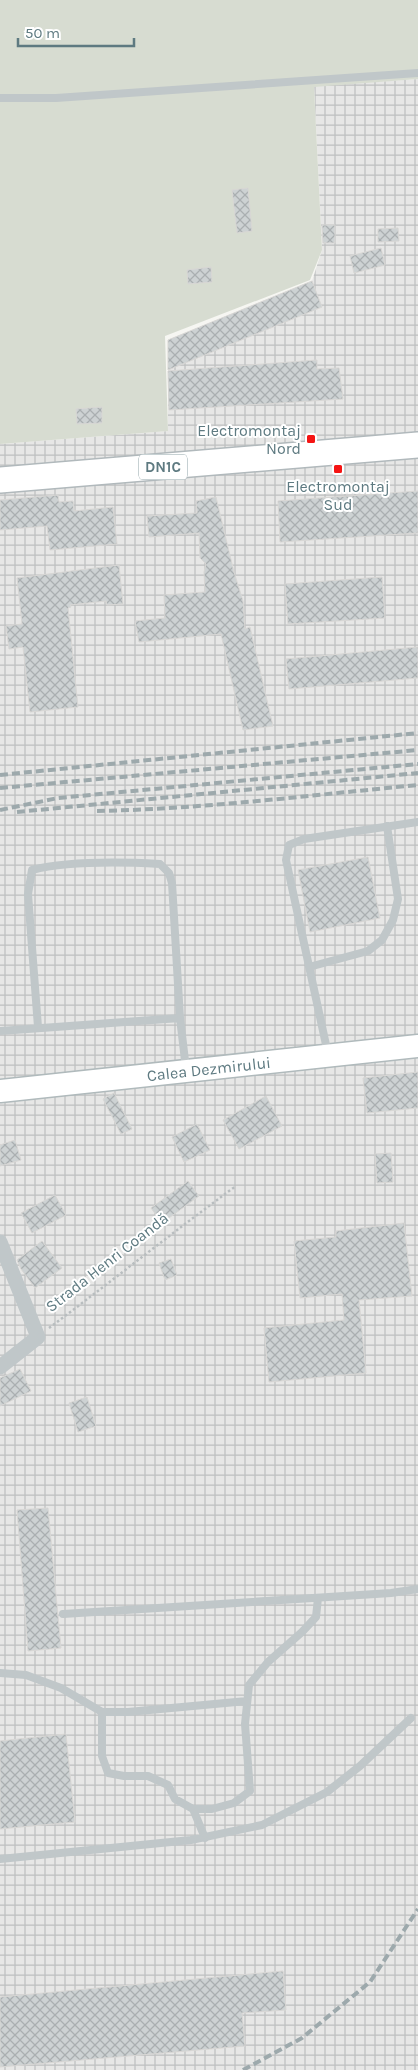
<svg xmlns="http://www.w3.org/2000/svg" width="418" height="2070" font-family="Karla,sans-serif">
	<defs>
		<pattern id="industrial-grid" width="8" height="8" patternUnits="userSpaceOnUse" patternTransform="scale(1.25)"><rect width="8" height="8" fill="#e7e7e6"/><path d="M0 4h8M4 0v8" fill="none" stroke="#bec0c0"/></pattern>
		<pattern id="building-cross-hatch" width="8" height="8" patternUnits="userSpaceOnUse" patternTransform="scale(1.25)"><rect width="8" height="8" fill="#cdd2d3"/><path d="M0 0l8 8M0 8l8-8" fill="none" stroke="#aaafb1"/></pattern>
	</defs>
	<rect width="100%" height="100%" fill="#f6f6f2"/>
	<path fill="url(#industrial-grid)" d="M418,79v1991h-418v-1626l168,-13v-91l144,-59 10,-31 -8,-164z"/>
	<path fill="#d7dcd1" d="M0,0h418v79l-104,8 8,163 -12,30 -145,56 3,95 -168,13z"/>
	<path fill="url(#building-cross-hatch)" stroke="#d8d7d5" d="M248,188l4,43 -15,2 -5,-43z
		M322,225h13v18h-12z
		M398,228l1,13 -21,1v-13z
		M381,248l4,17 -31,8 -4,-17z
		M211,267l1,15 -24,2 -1,-14z
		M312,281l10,26 -154,63v-30z
		M317,360v9l22,-1 4,31 -174,11 -1,-39z
		M102,407v16l-25,1 -1,-15z
		M418,491v42l-138,9 -2,-41z
		M58,495l1,7 14,-1 1,10 39,-4 4,37 -67,6 -3,-24 -47,4v-30z
		M216,497l18,75 9,29 2,28 5,-2 23,99 -30,4 -22,-96 -82,8 -4,-21 30,-3 -1,-23 41,-3 -1,-20 2,-8 -6,-6 -1,-25 -50,4 -2,-21 50,-3 -1,-12z
		M119,565l4,39 -16,1 -1,-4 -36,4 1,2 -3,1 10,99 -48,5 -7,-65 -14,2 -3,-23 16,-2 -5,-46z
		M382,577l3,41 -97,6 -3,-40z
		M418,647v31l-129,11 -3,-30z
		M368,857l12,61 -70,14 -12,-62z
		M418,1072v36l-51,5 -4,-35z
		M114,1093l18,36 -11,5 -18,-35z
		M266,1096l16,30 -43,23 -16,-29z
		M197,1124l13,26 -26,12 -12,-25z
		M15,1140l6,20 -21,6v-21z
		M391,1153l2,29 -16,1 -2,-29z
		M188,1181l11,15 -37,27 -11,-15z
		M55,1195l11,20 -34,18 -11,-20z
		M404,1223l8,73 -53,4 7,73 -97,9 -5,-54 80,-8 -2,-26 -42,4 -6,-57 42,-4v-6z
		M42,1241l20,27 -27,20 -14,-19 -4,-9z
		M171,1259l6,16 -12,5 -6,-17z
		M20,1369l11,22 -31,15v-28z
		M87,1397l9,29 -18,6 -9,-29z
		M48,1508l13,140 -33,3 -11,-141z
		M66,1734l9,88 -75,7v-88z
		M283,1971l3,39 -44,3 3,33 -245,21v-70z"/>
	<g fill="none" stroke-linecap="round" stroke-linejoin="round">
		<defs>
			<g id="secondary">
				<path id="s1" d="M0,1091l418,-45"/>
			</g>
			<path id="primary" d="M0,480l418,-35"/>
		</defs>
		<use href="#secondary" stroke="#b0babc" stroke-width="25"/>
		<use href="#primary" stroke="#b1b9bc" stroke-width="28"/>
		<path stroke="#b8bdbf" stroke-width="2.5" stroke-dasharray="2.5 2.5" stroke-linecap="butt" d="M49,1328c63,-47 124,-96 187,-142"/>
		<path stroke="#c0c7c9" stroke-width="8" d="M0,98h56l362,-25
			M309,967l59,-16 14,-11 11,-20 5,-21 -11,-73
			M38,1027l-10,-133 4,-24c36,-9 91,-8 128,-6l9,9 3,10 8,135 6,51
			M0,1031l180,-13
			M328,1054l-42,-194 3,-15 15,-6 114,-17
			M63,1614l328,-21 27,-4
			M0,1673l26,2 35,13 41,24h26l119,-11
			M102,1712v44l6,17 16,3h24l20,9 7,14 18,10h19l22,-6 16,-12 -5,-67 4,-39 19,-23 34,-30 14,-15 2,-19
			M193,1809l12,29
			M0,1859l191,-19 71,-15 65,-33 33,-26 51,-48"/>
		<path stroke="#c0c7c9" stroke-width="15" d="M0,1242l38,95 -38,30"/>
		<use href="#secondary" stroke="#fff" stroke-width="22"/>
		<use href="#primary" stroke="#fff" stroke-width="25"/>
		<path stroke="#9da9ac" stroke-width="4" stroke-dasharray="8 4" stroke-linecap="butt" d="M0,775l418,-42
			M0,788l418,-38
			M0,810l58,-12 360,-34
			M97,811c107,-2 214,-16 321,-26
			M17,812l401,-39
			M243,2070l59,-32 68,-56 48,-73"/>
	</g>
	<g fill="#f51413" stroke="#fff" stroke-width="2">
		<rect x="306" y="434" width="10" height="10" rx="2.5"/>
		<rect x="333" y="464" width="10" height="10" rx="2.5"/>
	</g>
	<g text-anchor="middle" dominant-baseline="central" stroke-width="4" stroke-linejoin="round" paint-order="stroke">
		<rect fill="#fff" stroke="#8ea2a7" stroke-width="1" x="139" y="454.5" width="48" height="25" rx="4"/>
		<g font-size="15" font-weight="bold" fill="#5e7a81">
			<text x="163" y="467">DN1C</text>
		</g>
		<g font-size="16" fill="#5e7a81" stroke="#fff" text-anchor="end">
			<text x="301" y="430">Electromontaj<tspan x="301" dy="18">Nord</tspan></text>
			<text x="338" y="486" text-anchor="middle">Electromontaj<tspan x="338" dy="18">Sud</tspan></text>
		</g>
		<g font-size="16" fill="#5e7a81" stroke="#fff">
			<text stroke="none"><textPath href="#s1" startOffset="210">Calea Dezmirului</textPath></text>
			<text transform="translate(107 1262) rotate(-38)">Strada Henri Coandă</text>
		</g>
	</g>
	<path d="M18 38v8h116v-8" fill="none" stroke="#5e7a81" stroke-width="2.5"/>
	<text x="25" y="38" font-size="15" fill="#5e7a81" stroke="#ffffff" stroke-width="4" paint-order="stroke">50 m</text>
</svg>
